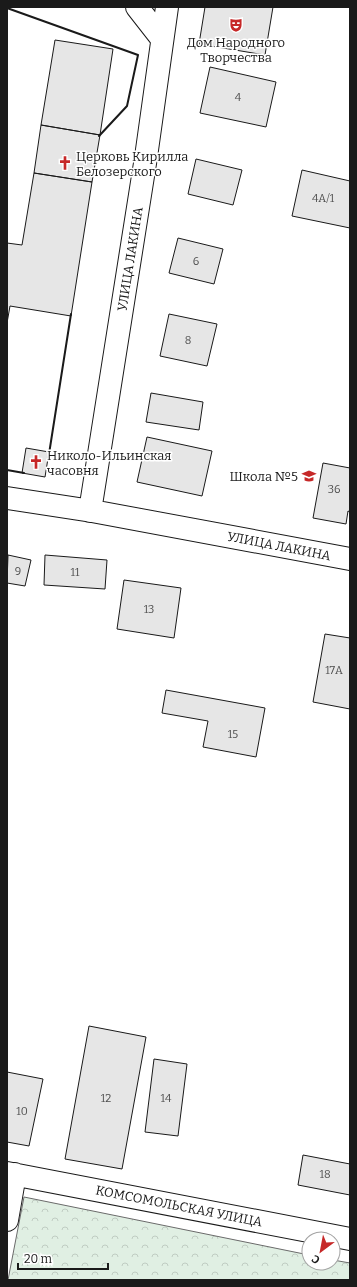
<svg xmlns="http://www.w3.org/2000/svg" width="357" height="1287" font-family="Bitter,serif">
	<defs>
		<pattern id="park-crowns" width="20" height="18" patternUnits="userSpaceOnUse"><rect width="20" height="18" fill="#e0efe3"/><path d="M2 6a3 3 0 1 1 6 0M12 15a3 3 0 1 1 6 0" fill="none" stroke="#c0ccc2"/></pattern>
	</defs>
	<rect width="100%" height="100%" fill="#fff"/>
	<path fill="url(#park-crowns)" stroke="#6a6a6a" d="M24,1197l285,58v8h24v-3l17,3v17h-342z"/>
	<path fill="#e6e6e6" stroke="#1a1a1a" d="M205,7h68l-8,48 -66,-11z
		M55,40l58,9 -13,86 -59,-10z
		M210,67l66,15 -10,45 -66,-14z
		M41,125l59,10 -8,47 -58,-9z
		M196,159l46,11 -9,35 -45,-11z
		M302,170l48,11v47l-58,-12z
		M34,173l58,9 -21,134 -61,-10 -3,17v-80l15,2z
		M178,238l45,11 -9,35 -45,-11z
		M169,314l48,10 -10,42 -47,-10z
		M151,393l52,9 -4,28 -53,-8z
		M147,437l65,14 -10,45 -65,-14z
		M26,448l23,4 -4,25 -23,-4z
		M323,463l27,5v44l-2,-1 -2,13 -33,-6z
		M8,555l23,5 -6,26 -18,-3z
		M45,555l62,5 -2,29 -61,-4z
		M124,580l57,8 -7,50 -57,-9z
		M325,634l25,4v71l-37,-7z
		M166,690l99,18 -9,49 -53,-10 5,-26 -46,-8z
		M89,1026l57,11 -24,132 -57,-10z
		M154,1059l33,5 -9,72 -33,-4z
		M7,1072l36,7 -14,67 -22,-4z
		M303,1155l47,9v31l-52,-10z"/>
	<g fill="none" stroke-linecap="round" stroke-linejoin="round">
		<defs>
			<path id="minor" d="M137,7l25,32
				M7,498l85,13 258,48
				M90,511l56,-354 21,-150
				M7,1173l343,66
				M7,1220l8,-46"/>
		</defs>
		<use href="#minor" stroke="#1a1a1a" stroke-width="24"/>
		<use href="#minor" stroke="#fff" stroke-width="22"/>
		<path stroke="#1a1a1a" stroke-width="2" d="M7,8l131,47 -11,51 -28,30
			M49,454l22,-140
			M7,470l17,3"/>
	</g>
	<defs>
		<symbol id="theatre-bare" viewBox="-9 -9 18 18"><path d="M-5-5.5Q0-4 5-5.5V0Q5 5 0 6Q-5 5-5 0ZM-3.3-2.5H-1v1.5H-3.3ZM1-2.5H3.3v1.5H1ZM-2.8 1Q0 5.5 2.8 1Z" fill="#c62828" stroke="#fff" stroke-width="2.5" paint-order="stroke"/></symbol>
		<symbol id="church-bare" viewBox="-9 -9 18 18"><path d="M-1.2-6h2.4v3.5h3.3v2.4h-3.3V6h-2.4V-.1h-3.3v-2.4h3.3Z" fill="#c62828" stroke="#fff" stroke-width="2.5" paint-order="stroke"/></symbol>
		<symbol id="school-bare" viewBox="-9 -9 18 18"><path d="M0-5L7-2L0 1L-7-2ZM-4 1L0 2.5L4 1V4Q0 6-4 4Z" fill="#c62828" stroke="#fff" stroke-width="2.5" paint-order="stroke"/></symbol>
	</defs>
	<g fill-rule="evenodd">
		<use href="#theatre-bare" x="226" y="15" width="20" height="20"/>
		<use href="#church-bare" x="55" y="153" width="20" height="20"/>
		<use href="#church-bare" x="26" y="452" width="20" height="20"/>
		<use href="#school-bare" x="299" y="466" width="20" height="20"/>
	</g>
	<g text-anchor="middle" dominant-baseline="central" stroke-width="3" stroke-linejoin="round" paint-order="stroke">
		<g font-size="11" fill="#4d4d4d">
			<text x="238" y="97">4</text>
			<text x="323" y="198">4А/1</text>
			<text x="196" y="261">6</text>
			<text x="188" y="340">8</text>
			<text x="334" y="489">36</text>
			<text x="18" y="571">9</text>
			<text x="75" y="572">11</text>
			<text x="149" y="609">13</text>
			<text x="334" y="670">17А</text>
			<text x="233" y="734">15</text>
			<text x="106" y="1098">12</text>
			<text x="166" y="1098">14</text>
			<text x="22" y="1111">10</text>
			<text x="325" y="1174">18</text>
		</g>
		<g font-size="13" fill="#1a1a1a" stroke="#fff" text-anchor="start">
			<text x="236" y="42" text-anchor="middle">Дом Народного<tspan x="236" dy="15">Творчества</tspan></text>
			<text x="76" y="156">Церковь Кирилла<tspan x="76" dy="15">Белозерского</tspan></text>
			<text x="47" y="455">Николо-Ильинская<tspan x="47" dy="15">часовня</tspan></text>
			<text x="298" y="476" text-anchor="end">Школа №5</text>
		</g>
		<g font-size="13" fill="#1a1a1a" stroke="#fff">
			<text transform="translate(130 259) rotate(-81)">УЛИЦА ЛАКИНА</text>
			<text transform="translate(279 546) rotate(11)">УЛИЦА ЛАКИНА</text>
			<text transform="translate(179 1206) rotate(11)">КОМСОМОЛЬСКАЯ УЛИЦА</text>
		</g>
	</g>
	<rect width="357" height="1287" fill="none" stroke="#1a1a1a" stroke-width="16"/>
	<g transform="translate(321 1251) rotate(212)"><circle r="19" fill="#ffffff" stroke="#a3a3a3"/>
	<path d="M0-3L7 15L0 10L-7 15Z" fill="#c62828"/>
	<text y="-6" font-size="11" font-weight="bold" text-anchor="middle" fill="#1a1a1a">С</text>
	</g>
	<path d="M18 1263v6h90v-6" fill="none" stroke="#1a1a1a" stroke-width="2"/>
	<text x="24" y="1263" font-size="12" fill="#1a1a1a" stroke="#ffffff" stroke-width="3" paint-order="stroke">20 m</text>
</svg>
